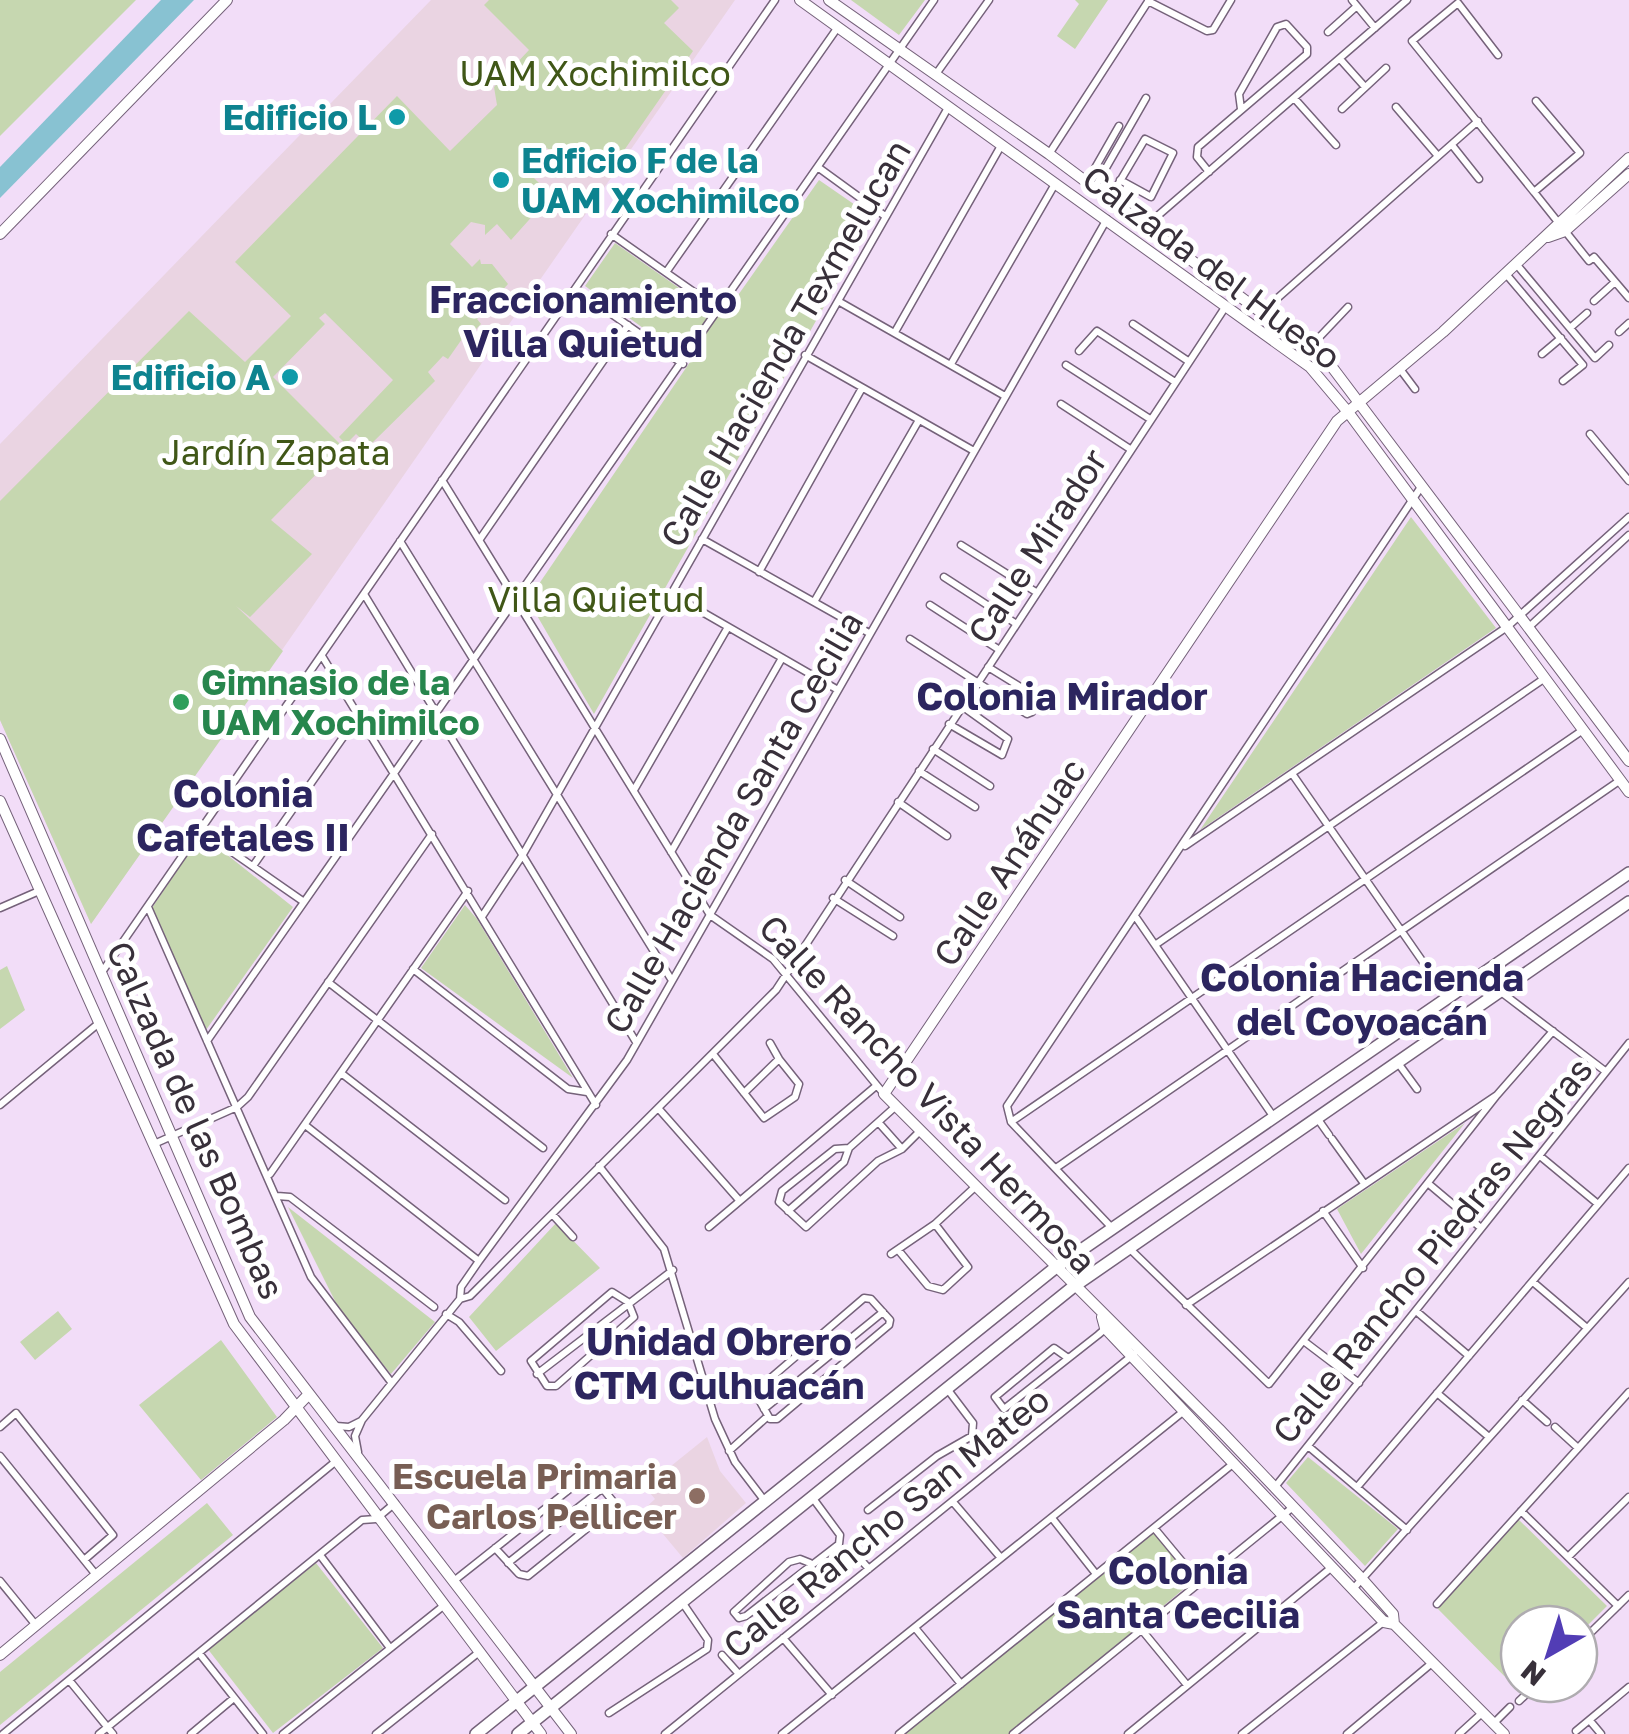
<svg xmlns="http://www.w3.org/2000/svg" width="1629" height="1734" font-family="'Golos Text',sans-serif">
	<rect width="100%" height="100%" fill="#f2ddf8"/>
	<path fill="#ead4e2" d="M431,0h304l-644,924 -91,-204v-276z
		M707,1437l13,34 26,32 -63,55 -40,-48 12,-11 -10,-12z"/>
	<path fill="#c6d7b0" d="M0,0h136l-136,136z
		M489,0h182l8,8 -15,15 29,28 -84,121 -22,-21 -23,14 -17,-17 -9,9 -8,-3 3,8 -7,8 30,30 7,2 -8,9 -10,-9 -34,38 -14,-16 -12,11v-10l-14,-3 -21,22 22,23 8,-8 1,5h11l16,20 -31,35 4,5 -7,7 -5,-2 -21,30 -5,-3 -15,16 7,9 -66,65 -13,-12 -10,10 -7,-7 54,-57 -68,-67 -6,5 6,6 -52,53 70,70 -72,73 41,34 -62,63 -14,-11 47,45 -192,273 -91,-204v-219l189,-190 56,51 46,-46 -56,-54 162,-166 53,55 47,-46 -3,-18 35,-37 -45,-45z
		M851,0h74l-26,35z
		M1075,0h33l-33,49 -18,-13 22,-32z
		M819,180l55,38 -280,496 -66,-114 162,-238 -105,-76 30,-43 107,75z
		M1411,517l85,111 -296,202z
		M201,834l92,73 -87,123 -54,-122z
		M465,905l12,14 96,159 -152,-110z
		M7,966l18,44 -25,19v-59z
		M1465,1123l-104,131 -24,-45z
		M288,1207l147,115 -44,52 -49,-59z
		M556,1223l44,45 -104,83 -27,-34z
		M58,1311l14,18 -37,31 -15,-18z
		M221,1340l56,77 -76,63 -62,-75z
		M1308,1457l90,72 -33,37 -79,-83z
		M207,1503l26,32 -233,190v-53z
		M1518,1519l89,87 -28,28v-10h-60v60h9l-8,8 -83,-84z
		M1155,1530l37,52 -182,152h-105z
		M316,1563l67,85 -110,85 -66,-85z"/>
	<path fill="#88c2d2" d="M161,0h33l-194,198v-31z"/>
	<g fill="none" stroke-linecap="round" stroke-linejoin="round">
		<defs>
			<path id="street" d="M1352,0l23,28
				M1148,1l59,30 6,-1 18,-30
				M1328,32l29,-26
				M1498,55l-40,-52 -46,38 122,151 46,-39 -44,-52
				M1340,59l25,28
				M936,74l53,-74
				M1294,98l42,47
				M1396,107l42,49
				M1342,109l44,-41
				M1452,145l27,34
				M1049,154l100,-154
				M819,168l66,48
				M1209,172l-12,-15 1,-10 109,-93v-7l-21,-23 -9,3 -38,67 2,15
				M1087,182l32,-56
				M1095,187l51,-89
				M1534,192l55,69 5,-4 35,41
				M1110,198l35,-59 28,14 -22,44 -31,-17
				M1118,204l10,-19
				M1147,225l260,-225
				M611,234l110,77
				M1517,265l78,93 14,-13
				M667,271l171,-244
				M1506,274l77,91 -20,16
				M576,289l107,75
				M838,301l167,95
				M1594,301l21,-19
				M1264,310l214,-189
				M1133,324l55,37
				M1570,328l17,-15
				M895,332l107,-188
				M1619,332l10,-9
				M1311,346l37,-39
				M1079,351l18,-20 78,51
				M1542,354l19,-16
				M805,355l169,96
				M951,364l104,-180
				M1066,365l84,54
				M1400,369l15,20
				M1061,404l69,45
				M1590,434l39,47
				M442,480l268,435 63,44 111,135
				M480,539l148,-214
				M702,539l167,94
				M400,541l271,438
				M961,545l75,47
				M759,572l103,-184
				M944,577l71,46
				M364,594l272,448
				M671,594l167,96
				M814,602l105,-182
				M930,605l68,44
				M1529,627l100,-92
				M910,639l117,75 5,-2 3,-16 -47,-29
				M322,656l274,449
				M949,724l53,31 6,-16 -46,-33
				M933,749l57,37
				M919,771l56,36
				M1293,775l155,223
				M634,790l94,-163
				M898,802l49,34
				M199,829l105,73
				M1185,846l322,-219 122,-110
				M671,852l111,-194
				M253,866l105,-150
				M845,880l55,37
				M833,898l60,38
				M148,907l163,370 80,105
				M0,908l39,-17
				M483,915l39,-59 427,-750
				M1135,916l138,200
				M1155,945l390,-267
				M413,969l155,120 19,3
				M102,972l673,-972
				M328,982l215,166
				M1501,992l104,79
				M207,1041l727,-1041
				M770,1043l9,16
				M713,1054l51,64 31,-21 4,-13 -20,-25 -35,34
				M1398,1063l19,26
				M341,1073l164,127
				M0,1105l99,-82
				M658,1108l81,92
				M1317,1118l12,17
				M1011,1122l572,-392
				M879,1123l23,26 -24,12 -72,66 -27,-25 3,-11 53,-42 14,-1 46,-41
				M305,1125l174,136
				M1332,1139l31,43
				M154,1144l83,-37 11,-10 184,-263
				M902,1149l18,-18
				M1540,1156l58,48
				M599,1166l65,83 51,170 20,43 29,38
				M1056,1168l563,-387
				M270,1174l198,-283
				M1430,1185l51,43
				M277,1196l13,1 144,110
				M788,1211l56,-49 5,-14
				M1323,1211l40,57
				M552,1214l21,23
				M709,1227l167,-141
				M1113,1229l-102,-107 -4,-16 414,-619
				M1130,1249l139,135 228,-289
				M899,1251l29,35 15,4 25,-23 -33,-43
				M891,1254l44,-30 40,-37
				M1533,1282l54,46
				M612,1292l16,10 6,15 -78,69h-9l-16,-25z
				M864,1298l7,1 19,21 -1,5 -112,94h-7l-12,-21 1,-10z
				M460,1299l10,-3 306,-306 450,-684
				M1186,1305l311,-210 56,-64
				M1416,1311l53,45
				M446,1314l13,8 42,49
				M1305,1342l54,41
				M1068,1358l-14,-10 -59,49 9,12 94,-74 7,-6
				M537,1374l136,-104
				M1437,1393l52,44
				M1522,1400l25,22
				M764,1409l119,-97
				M336,1426l13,1 12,-6
				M0,1427l16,-14 97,122 -29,25
				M1555,1427l23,21
				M1308,1446l99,84
				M729,1451l39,-35
				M358,1452l-3,-16 7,-16 98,-121 1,-12 18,-26 148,-201 480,-841
				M0,1456l97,120
				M1358,1486l271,-318
				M1275,1487l354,-444
				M953,1502l48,56
				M868,1510l69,-54 35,-20 1,-13 -25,-33
				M1521,1511l97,95
				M1052,1518l44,56
				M1155,1529l44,53
				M854,1552l15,17
				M320,1555l70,93
				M1568,1557l61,-60
				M508,1563l96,-76
				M810,1563l-10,-4 -11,3 -55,50 5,6 7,-2 93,-72 1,-9 -28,-38
				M455,1580l135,-107 26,32 -88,71 -9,-2 -24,-26
				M0,1581l35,43
				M1353,1589l276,-307
				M1437,1604l192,-212
				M916,1629l45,55
				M1141,1629l46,56
				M783,1638l49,57
				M1579,1644l50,-49
				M199,1653l64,81
				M722,1655l16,18
				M69,1680l44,54
				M1519,1701l18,-17
				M609,1713l98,-64 1,-9 -26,-38
				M1591,1722l10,12
				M1494,1723l16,-16
				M1576,1731l53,-44
				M3,1734l332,-272
				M99,1734l263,-214 14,-1 19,-16
				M191,1734l43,-36
				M283,1734l159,-127
				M376,1734l102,-81
				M665,1734l469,-380
				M782,1734l402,-323
				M899,1734l335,-271
				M1013,1734l280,-227
				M1128,1734l204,-167
				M1242,1734l144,-114
				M1347,1734l85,-71
				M1459,1734l23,-21"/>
			<path id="secondary" d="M800,0l510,367 38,45 281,380
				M829,0l220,154 280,209 300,398
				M0,234l227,-234
				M1548,237l17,-6 64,-57
				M0,739l250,578 321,417
				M0,801l234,523 307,410
				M1102,1317l3,11 279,294 10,2 110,110
				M1394,1624l-1,-10 -31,-35 -143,-150 -335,-335 453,-673 106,-89 186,-174
				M0,1655l284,-235 25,-26"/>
			<path id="primary" d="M476,1734l579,-466 574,-395
				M518,1734l555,-447 556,-385"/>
		</defs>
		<use href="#street" stroke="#75627a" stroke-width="9"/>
		<use href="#secondary" stroke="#75627a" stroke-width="12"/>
		<use href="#primary" stroke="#75627a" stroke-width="14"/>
		<use href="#street" stroke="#fff" stroke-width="6"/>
		<use href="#secondary" stroke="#fff" stroke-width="10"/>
		<use href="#primary" stroke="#fff" stroke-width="11"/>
	</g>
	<g fill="#0f9aa8" stroke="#fff" stroke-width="4">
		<circle cx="397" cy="117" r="10"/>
		<circle cx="501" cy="180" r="10"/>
		<circle cx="290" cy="377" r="10"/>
	</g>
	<circle fill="#2e9e5b" stroke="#fff" stroke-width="4" cx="181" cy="702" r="10"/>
	<circle fill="#8d6e63" stroke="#fff" stroke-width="4" cx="697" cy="1496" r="10"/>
	<g text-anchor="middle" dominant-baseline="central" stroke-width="10" stroke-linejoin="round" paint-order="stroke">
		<g font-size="35" fill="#405717" stroke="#fff">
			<text x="595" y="73">UAM Xochimilco</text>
			<text x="276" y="452">Jardín Zapata</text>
			<text x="596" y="599">Villa Quietud</text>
		</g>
		<g font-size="35" font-weight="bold" fill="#0d838f" stroke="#fff" text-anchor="end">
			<text x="377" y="117">Edificio L</text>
			<text x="521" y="160" text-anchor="start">Edficio F de la<tspan x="521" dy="40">UAM Xochimilco</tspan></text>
			<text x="270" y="377">Edificio A</text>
		</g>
		<g font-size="35" fill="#38303a" stroke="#fff">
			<text transform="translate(1212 267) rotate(37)">Calzada del Hueso</text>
			<text transform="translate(785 343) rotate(-60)">Calle Hacienda Texmelucan</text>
			<text transform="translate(1037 546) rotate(-57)">Calle Mirador</text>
			<text transform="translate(733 822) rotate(-60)">Calle Hacienda Santa Cecilia</text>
			<text transform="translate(1009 862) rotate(-56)">Calle Anáhuac</text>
			<text transform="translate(928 1094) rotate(47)">Calle Rancho Vista Hermosa</text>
			<text transform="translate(196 1120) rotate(66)">Calzada de las Bombas</text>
			<text transform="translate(1432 1250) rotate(-51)">Calle Rancho Piedras Negras</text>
			<text transform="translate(886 1522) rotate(-39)">Calle Rancho San Mateo</text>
		</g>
		<g font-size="35" font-weight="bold" fill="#27864d" stroke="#fff" text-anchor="start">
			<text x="201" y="682">Gimnasio de la<tspan x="201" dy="40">UAM Xochimilco</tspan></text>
		</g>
		<g font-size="35" font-weight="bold" fill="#785e54" stroke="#fff" text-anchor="end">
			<text x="677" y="1476">Escuela Primaria<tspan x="677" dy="40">Carlos Pellicer</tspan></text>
		</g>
		<g font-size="38" font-weight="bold" fill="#2c255f" stroke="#fff">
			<text x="583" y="298">Fraccionamiento<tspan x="583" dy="44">Villa Quietud</tspan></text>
			<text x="1062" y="695">Colonia Mirador</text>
			<text x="243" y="792">Colonia<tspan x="243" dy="44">Cafetales II</tspan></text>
			<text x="1362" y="976">Colonia Hacienda<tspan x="1362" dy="44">del Coyoacán</tspan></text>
			<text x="719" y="1340">Unidad Obrero<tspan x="719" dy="44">CTM Culhuacán</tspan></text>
			<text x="1178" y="1569">Colonia<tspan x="1178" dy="44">Santa Cecilia</tspan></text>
		</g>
	</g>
	<g transform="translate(1549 1654) rotate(219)"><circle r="48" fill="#ffffff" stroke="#afacb0" stroke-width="2.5"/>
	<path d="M0-8L18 38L0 25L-18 38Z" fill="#523db5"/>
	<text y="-15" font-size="28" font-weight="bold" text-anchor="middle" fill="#38303a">N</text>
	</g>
</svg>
